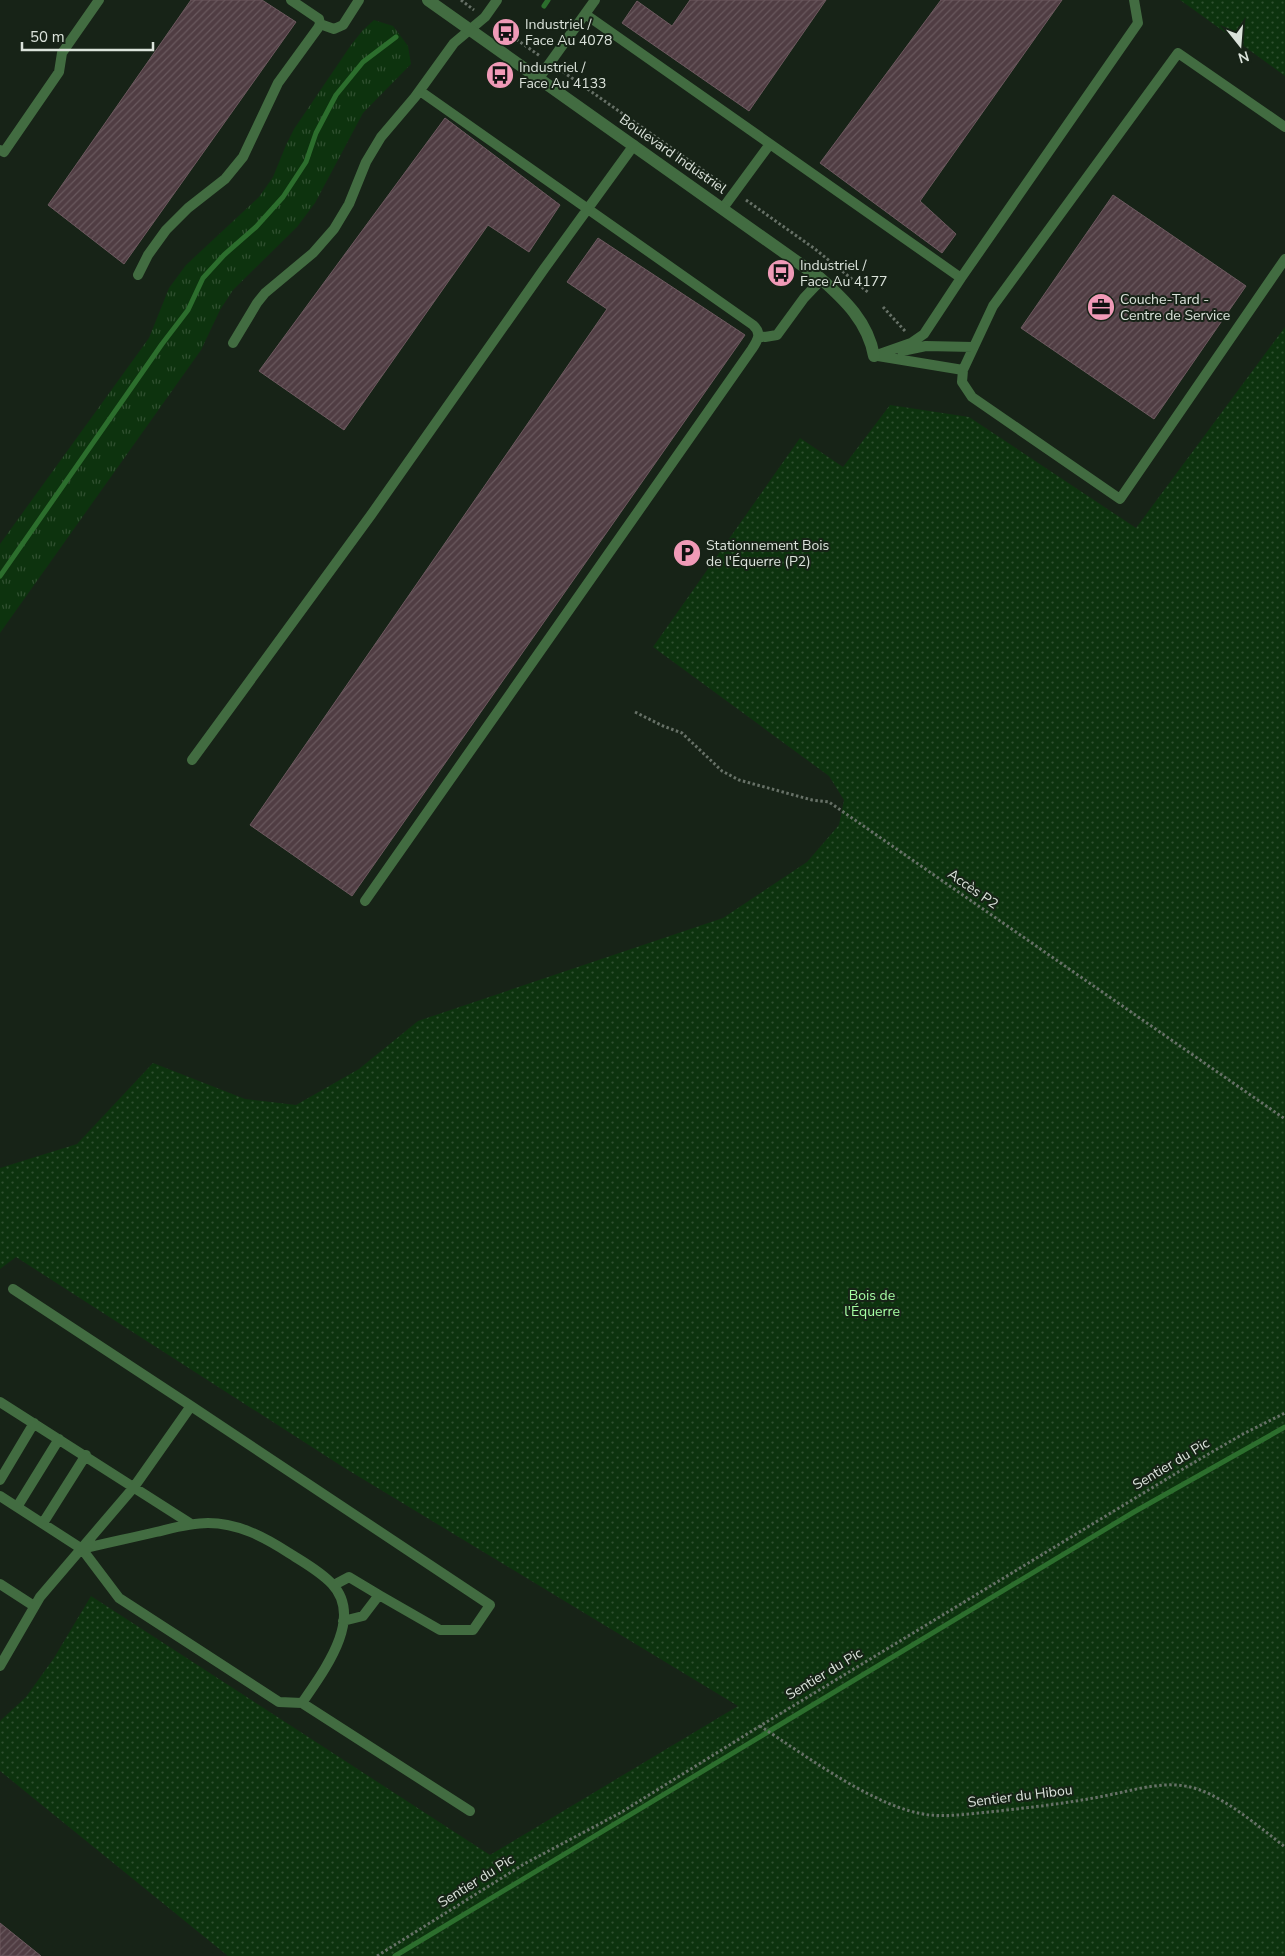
<svg xmlns="http://www.w3.org/2000/svg" width="1285" height="1956" font-family="'Nunito Sans',sans-serif">
	<defs>
		<pattern id="grass-tufts" width="24" height="20" patternUnits="userSpaceOnUse" patternTransform="scale(1.25)"><rect width="24" height="20" fill="#0d330e"/><path d="M3 7l-1-3M5 7V3M7 7l1-3M15 17l-1-3M17 17v-4M19 17l1-3" fill="none" stroke="#305030"/></pattern>
		<pattern id="park-dots" width="8" height="8" patternUnits="userSpaceOnUse" patternTransform="scale(1.25)"><rect width="8" height="8" fill="#0d330e"/><path d="M2 2h.1M6 6h.1" fill="none" stroke="#305030" stroke-width="1.8" stroke-linecap="round"/></pattern>
		<pattern id="building-hatch" width="6" height="6" patternUnits="userSpaceOnUse" patternTransform="scale(1.25)"><rect width="6" height="6" fill="#503d43"/><path d="M-1 1l2-2M0 6l6-6M5 7l2-2" fill="none" stroke="#69595e"/></pattern>
	</defs>
	<rect width="100%" height="100%" fill="#172317"/>
	<path fill="url(#grass-tufts)" d="M374,20l19,6 15,20 3,18 -48,49 -48,90 -18,24 -64,63 -13,20 -19,40 -201,283v-89l149,-206 20,-50 17,-23 73,-68 14,-20 13,-32 8,-16 57,-84 12,-15z"/>
	<path fill="url(#park-dots)" d="M1180,0h105v76l-95,-69z
		M1285,327v1629h-1057l-228,-185v-50l26,-24 28,-39 37,-62 399,259 248,-149 -395,-239 -327,-210 -16,12v-101l77,-24 76,-81 92,36 51,6 63,-36 59,-48 305,-103 84,-56 32,-37 5,-25 -15,-24 -176,-129 147,-209 43,29 47,-62 79,12 167,111z"/>
	<g fill="none" stroke-linecap="round" stroke-linejoin="round">
		<path stroke="#2c6e2d" stroke-width="5" d="M544,6l4,-6
			M0,576l162,-232 26,-34 15,-32 21,-23 32,-28 27,-30 23,-35 10,-29 20,-38 27,-33 33,-25
			M395,1956l739,-444 151,-85"/>
	</g>
	<path fill="url(#building-hatch)" stroke="#6d595f" d="M191,0h71l34,22 -172,242 -76,-59z
		M690,0h136l-77,111 -127,-88 15,-22 35,25z
		M941,0h121l-142,201 36,33 -14,19 -122,-90z
		M445,118l115,87 -31,47 -41,-27 -144,205 -85,-59z
		M1113,195l133,91 -92,133 -133,-91z
		M598,238l147,97 -393,561 -102,-71 357,-516 -40,-27z
		M0,1923l41,33h-41z"/>
	<g fill="none" stroke-linecap="round" stroke-linejoin="round">
		<path stroke="#677167" stroke-width="3" stroke-dasharray="2.5 2.5" stroke-linecap="butt" d="M461,0l13,10
			M496,25l44,31
			M559,69l165,116
			M746,200l69,49 54,44
			M883,307l22,24
			M635,712l28,14 19,7 40,38 17,9 73,20 17,2 456,317
			M760,1726c45,29 118,84 170,89 23,2 46,-2 68,-4 36,-4 71,-8 106,-15 32,-6 64,-18 96,-6 28,10 62,39 85,57
			M377,1956l147,-92 96,-51 140,-87 428,-260 55,-32 42,-21"/>
		<path stroke="#426c41" stroke-width="10" d="M585,14l10,-14
			M320,24l14,5 9,-4 16,-25
			M539,78l46,-64 376,264 -37,56 -13,9 -37,13
			M1285,127l-107,-74 -185,253 -30,64 -1,12 10,15 148,102 165,-240
			M0,150l4,2 55,-80 3,-19 37,-53
			M723,208l47,-64
			M138,275l10,-20 18,-25 22,-22 37,-29 18,-22 35,-74 40,-55 2,-4 -1,-5 -28,-19
			M961,278l177,-255 -4,-23
			M759,336l6,1 12,-2 27,-37 18,-19
			M233,343l24,-40 8,-10 48,-40 21,-24 15,-25 17,-42 15,-25 34,-40 39,-54 31,-26 12,-17
			M902,351l24,-5 47,1
			M878,356l85,14
			M192,760l179,-245 173,-246 90,-124
			M365,901l387,-552c6,-9 10,-16 1,-24l-333,-234
			M13,1289l178,117 299,199 -17,25h-33l-61,-35 -16,21 -20,5
			M0,1402l191,122
			M0,1480l34,-57
			M0,1496l82,53 37,49 160,104 23,1c20,-30 63,-84 30,-119 -12,-13 -29,-22 -43,-31 -25,-16 -51,-30 -81,-30 -18,0 -35,5 -52,9 -25,6 -50,11 -74,17
			M17,1507l42,-68
			M43,1523l43,-68
			M0,1584l34,22
			M334,1585l15,-8 30,18
			M0,1666l40,-69 94,-110 57,-81
			M302,1703l168,108"/>
		<path stroke="#426c41" stroke-width="12" d="M428,0l392,278c25,22 48,44 54,78"/>
	</g>
	<defs>
		<symbol id="bus-disc" viewBox="-11 -11 22 22"><circle r="9.5" fill="#f09ab7" stroke="#172317"/><path d="M-5-6H5V4H4V6H2V4H-2V6H-4V4H-5ZM-3.5-4V0h7V-4ZM-3.5 1.2v1.5H-2V1.2ZM2 1.2v1.5H3.5V1.2Z" fill="#111"/></symbol>
		<symbol id="office-disc" viewBox="-11 -11 22 22"><circle r="9.5" fill="#f09ab7" stroke="#172317"/><path d="M-6-3h4V-5.5h4V-3h4V5H-6ZM-1-4.5V-3h2v-1.5ZM-6 0V1H6V0Z" fill="#111"/></symbol>
		<symbol id="parking-disc" viewBox="-11 -11 22 22"><circle r="9.5" fill="#f09ab7" stroke="#172317"/><path d="M-3.5-5.5H1a3.5 3.5 0 0 1 0 7H-1V5.5H-3.5ZM-1-3.4V-.6H.8a1.4 1.4 0 0 0 0-2.8Z" fill="#111"/></symbol>
	</defs>
	<g fill-rule="evenodd">
		<use href="#bus-disc" x="490" y="16" width="32" height="32"/>
		<use href="#bus-disc" x="484" y="59" width="32" height="32"/>
		<use href="#bus-disc" x="765" y="257" width="32" height="32"/>
		<use href="#office-disc" x="1085" y="291" width="32" height="32"/>
		<use href="#parking-disc" x="671" y="537" width="32" height="32"/>
	</g>
	<g text-anchor="middle" dominant-baseline="central" stroke-width="4" stroke-linejoin="round" paint-order="stroke">
		<g font-size="14" fill="#dbe3db" stroke="#172317" text-anchor="start">
			<text x="525" y="24">Industriel /<tspan x="525" dy="16">Face Au 4078</tspan></text>
			<text x="519" y="67">Industriel /<tspan x="519" dy="16">Face Au 4133</tspan></text>
			<text x="800" y="265">Industriel /<tspan x="800" dy="16">Face Au 4177</tspan></text>
			<text x="1120" y="299">Couche-Tard -<tspan x="1120" dy="16">Centre de Service</tspan></text>
			<text x="706" y="545">Stationnement Bois<tspan x="706" dy="16">de l'Équerre (P2)</tspan></text>
		</g>
		<g font-size="14" fill="#dbe3db" stroke="#172317">
			<text transform="translate(673 154) rotate(35)">Boulevard Industriel</text>
			<text transform="translate(973 889) rotate(35)">Accès P2</text>
			<text transform="translate(1171 1464) rotate(-31)">Sentier du Pic</text>
			<text transform="translate(824 1674) rotate(-31)">Sentier du Pic</text>
			<text transform="translate(1020 1796) rotate(-7)">Sentier du Hibou</text>
			<text transform="translate(476 1881) rotate(-32)">Sentier du Pic</text>
		</g>
		<g font-size="14" fill="#a5fea3" stroke="#172317">
			<text x="872" y="1295">Bois de<tspan x="872" dy="16">l'Équerre</tspan></text>
		</g>
	</g>
	<g transform="translate(1240 45) rotate(163)" stroke="#172317" stroke-width="4" paint-order="stroke">
	<path d="M0-4L9 19L0 12L-9 19Z" fill="#dbe3db"/>
	<text y="-8" font-size="14" font-weight="bold" text-anchor="middle" fill="#dbe3db">N</text>
	</g>
	<path d="M22 42v8h131v-8" fill="none" stroke="#dbe3db" stroke-width="2.5"/>
	<text x="30" y="42" font-size="15" fill="#dbe3db" stroke="#172317" stroke-width="4" paint-order="stroke">50 m</text>
</svg>
